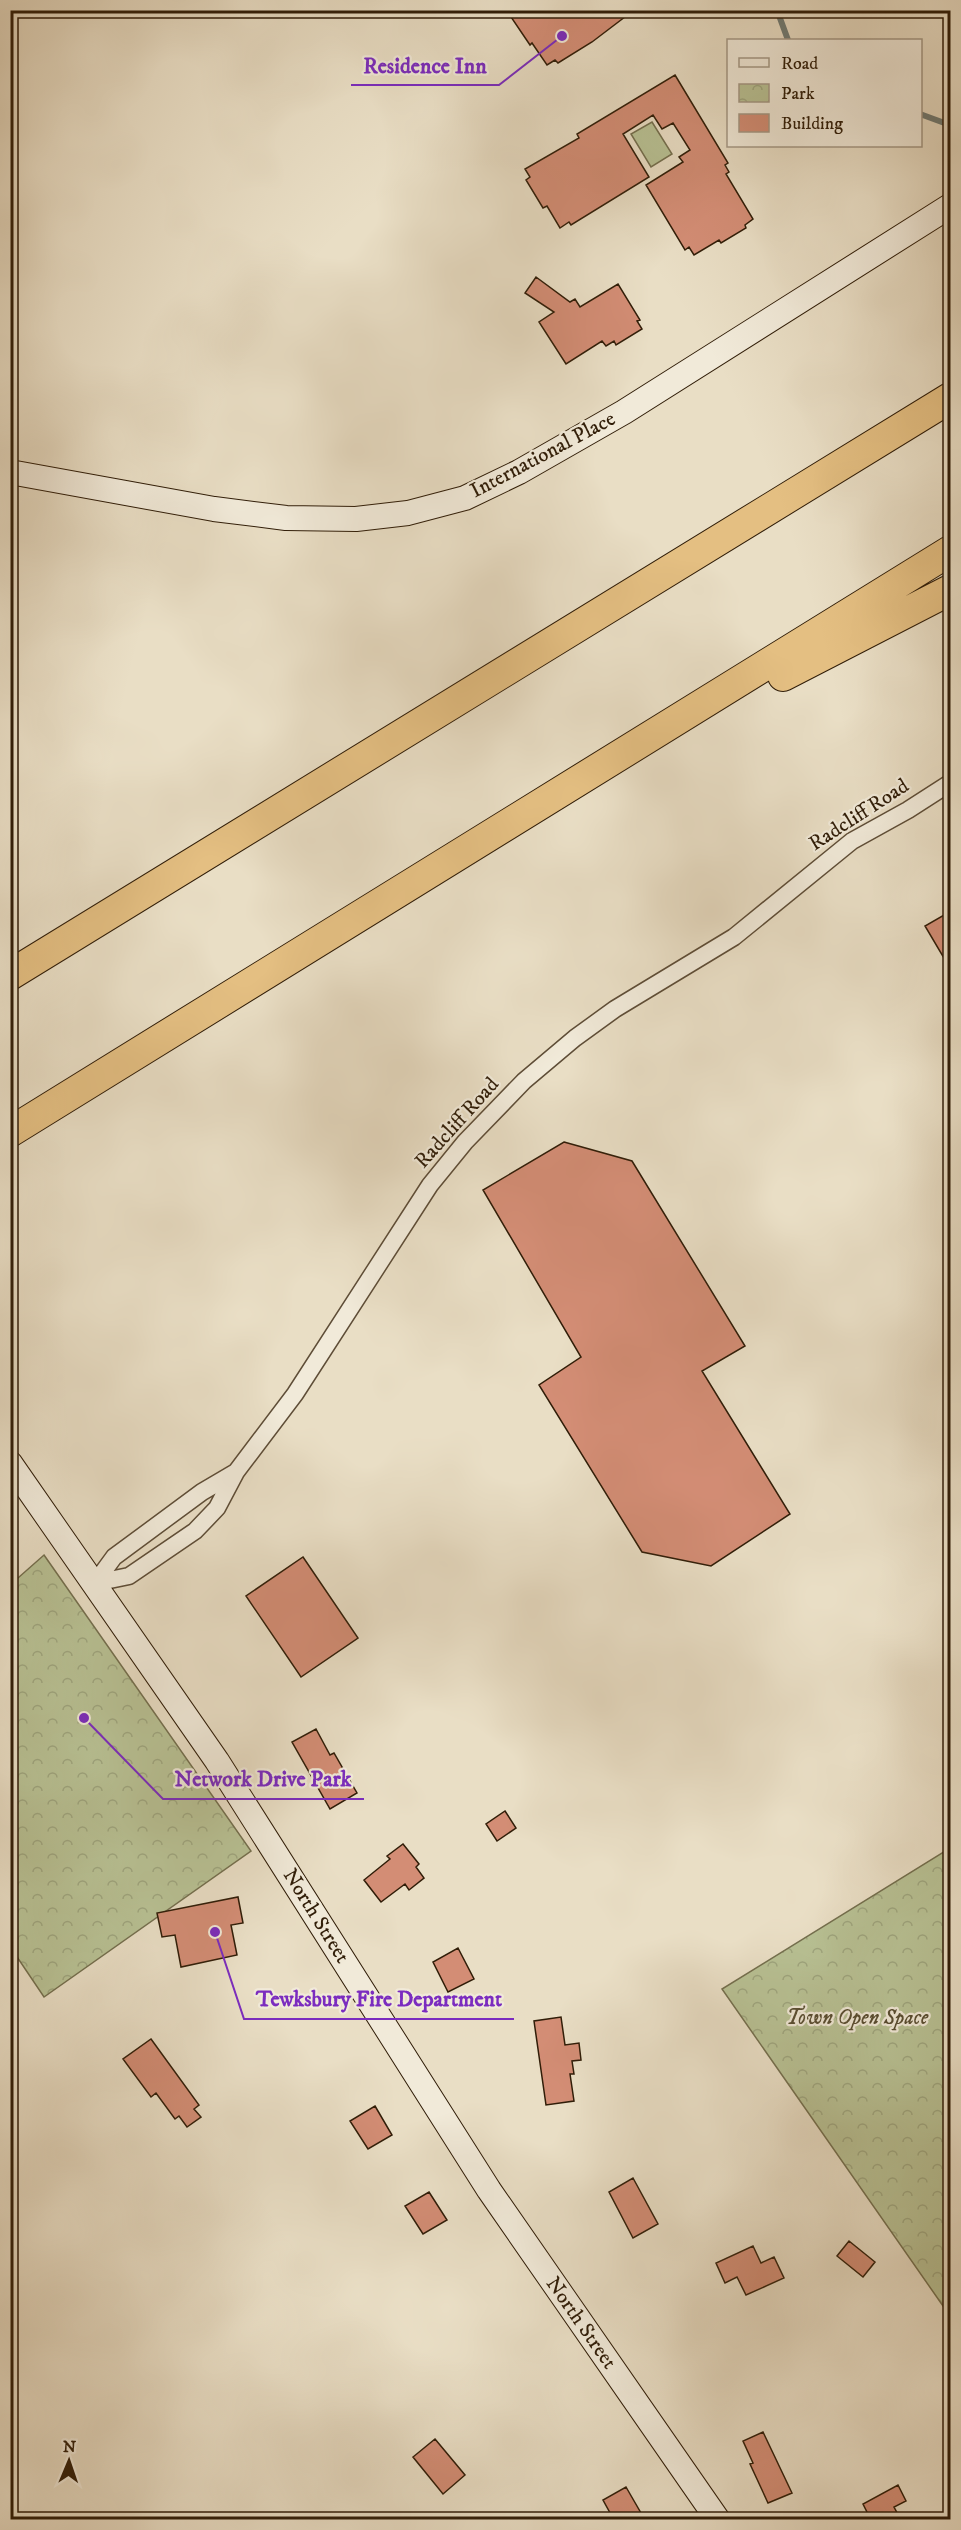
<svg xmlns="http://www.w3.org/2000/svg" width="961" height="2530" font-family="'IM FELL DW Pica',serif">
	<defs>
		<pattern id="park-crowns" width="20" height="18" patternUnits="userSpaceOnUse" patternTransform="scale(1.5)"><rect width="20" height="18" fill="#b8c194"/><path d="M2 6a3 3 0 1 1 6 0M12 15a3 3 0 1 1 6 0" fill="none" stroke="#9ea57e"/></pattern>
	</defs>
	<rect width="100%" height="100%" fill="#e9dec5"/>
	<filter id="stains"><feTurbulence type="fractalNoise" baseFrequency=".00333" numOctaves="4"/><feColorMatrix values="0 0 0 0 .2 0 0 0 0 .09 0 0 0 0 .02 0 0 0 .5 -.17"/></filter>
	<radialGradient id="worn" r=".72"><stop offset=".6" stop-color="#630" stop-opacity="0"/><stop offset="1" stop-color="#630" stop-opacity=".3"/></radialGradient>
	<path fill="#b8c194" stroke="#746f4e" stroke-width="1.5" d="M652,122l20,32 -21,13 -20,-33z"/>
	<path fill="url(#park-crowns)" stroke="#746f4e" stroke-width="1.5" d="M44,1555l207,296 -207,146 -33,-49 -1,-363z
		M950,1848v468l-228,-327z"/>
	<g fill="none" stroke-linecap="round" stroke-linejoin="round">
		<path stroke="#707b75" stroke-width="6" d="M777,10l11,30
			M920,114l30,11"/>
	</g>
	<path fill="#d38d75" stroke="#301d08" stroke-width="1.5" d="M520,10h114l-42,32 -34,21 -3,-3 -8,5 -15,-22 -2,2 -19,-28z
		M675,75l53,88 -3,2 4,7 -3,2 27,45 -8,6 1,3 -25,15 -2,-3 -25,15 -5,-8 -4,3 -39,-65 37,-23 -4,-5 11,-7 -17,-27 -11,6 -9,-14 -30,19 26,43 -78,48 -2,-3 -9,6 -13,-22 -4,2 -17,-28 4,-3 -5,-8 54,-31 -2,-4z
		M536,277l34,25 5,-3 5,8 38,-23 22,36 -3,1 5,8 -26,16 -2,-4 -8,5 -4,-5 -36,23 -27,-42 15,-10 -29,-19z
		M951,911v59l-26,-44z
		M564,1142l68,19 113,185 -43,25 88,143 -79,52 -69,-14 -103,-167 42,-28 -98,-167z
		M303,1557l55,81 -57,39 -55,-81z
		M316,1729l14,26 4,-2 23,40 -27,16 -38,-67z
		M505,1811l11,17 -19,13 -11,-17z
		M403,1844l16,20 -3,3 8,11 -15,12 -4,-6 -24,18 -17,-22 26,-21 -3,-3z
		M238,1897l5,26 -12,2 6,30 -56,12 -6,-32 -13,2 -5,-24z
		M458,1948l16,31 -26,13 -15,-30z
		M561,2017l4,28 14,-2 2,17 -9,1 2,13h-4l4,27 -28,4 -12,-84z
		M151,2039l48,66 -5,4 7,8 -14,10 -8,-11 -4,3 -19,-26 -5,4 -28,-38z
		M375,2106l17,29 -24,14 -18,-28z
		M633,2178l25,46 -25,14 -24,-46z
		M429,2192l18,28 -24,14 -18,-28z
		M849,2241l26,21 -12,15 -26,-21z
		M753,2246l8,17 13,-6 10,21 -38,17 -9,-18 -12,6 -9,-20z
		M763,2432l29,61 -24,10 -18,-39 3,-1 -10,-22z
		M435,2439l30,36 -22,19 -30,-37z
		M898,2485l8,16 -12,6 7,13h-30l-8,-16z
		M626,2487l19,33h-31l-11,-20z"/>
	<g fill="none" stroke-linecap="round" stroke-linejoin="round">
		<defs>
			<path id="street" d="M95,1583l34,-7 66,-45 22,-23 19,-36 59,-78 135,-209 35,-43 59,-61 51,-43 40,-29 119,-72 118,-96 56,-31 42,-27
				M95,1583l19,-26 88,-65 34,-20"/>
			<path id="secondary" d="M10,472l204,37 72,9 70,1 52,-6 57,-15 54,-26 105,-60 326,-206
				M10,1463l207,298 272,429 229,330"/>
			<path id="highway" d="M783,676l167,-86
				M10,975l940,-577
				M10,1132l940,-581"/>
		</defs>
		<use href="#street" stroke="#5e4d37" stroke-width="19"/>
		<use href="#secondary" stroke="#301d08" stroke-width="26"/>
		<use href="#highway" stroke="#301d08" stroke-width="32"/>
		<use href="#street" stroke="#f1ead9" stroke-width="16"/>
		<use href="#secondary" stroke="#f1ead9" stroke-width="24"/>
		<use href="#highway" stroke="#e4bf82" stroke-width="30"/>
	</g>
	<g text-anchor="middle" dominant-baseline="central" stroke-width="4.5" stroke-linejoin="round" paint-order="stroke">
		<g font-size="21" fill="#301d08" stroke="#f1ead9">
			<text transform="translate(543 455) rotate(-28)">International Place</text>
			<text transform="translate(859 815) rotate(-33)">Radcliff Road</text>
			<text transform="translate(457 1123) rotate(-48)">Radcliff Road</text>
			<text transform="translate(316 1916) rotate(58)">North Street</text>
			<text transform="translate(581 2323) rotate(55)">North Street</text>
		</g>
		<g font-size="21" font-style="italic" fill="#594e32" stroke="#f1ead9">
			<text x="857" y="2018">Town Open Space</text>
		</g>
	</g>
	<path fill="none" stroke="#7b2cbf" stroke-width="2" d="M562 36L499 85H351M84 1718L163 1799H364M215 1932L244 2019H514"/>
	<g fill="#7b2cbf" stroke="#f1ead9" stroke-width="2">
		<circle cx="562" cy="36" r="6"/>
		<circle cx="84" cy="1718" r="6"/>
		<circle cx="215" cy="1932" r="6"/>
	</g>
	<g font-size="22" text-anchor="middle" font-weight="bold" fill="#7b2cbf" stroke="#f1ead9" stroke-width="4.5" stroke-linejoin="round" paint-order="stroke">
		<text x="425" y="73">Residence Inn</text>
		<text x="263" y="1786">Network Drive Park</text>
		<text x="379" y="2006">Tewksbury Fire Department</text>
	</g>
	<rect width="961" height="2530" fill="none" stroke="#e9dec5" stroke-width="36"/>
	<rect x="12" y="12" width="937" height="2506" fill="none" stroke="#301d08" stroke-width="3"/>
	<rect x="18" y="18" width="925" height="2494" fill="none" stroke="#301d08" stroke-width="1.5"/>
	<rect x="727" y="39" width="195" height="108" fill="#f1ead9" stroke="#a49885" stroke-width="1.5"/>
	<rect x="739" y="58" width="30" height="9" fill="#f1ead9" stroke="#a49885" stroke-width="1.5"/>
	<text x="781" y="69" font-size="18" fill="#301d08">Road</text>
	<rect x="739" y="84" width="30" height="18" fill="url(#park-crowns)" stroke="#a49885" stroke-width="1.5"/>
	<text x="781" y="99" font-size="18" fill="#301d08">Park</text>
	<rect x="739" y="114" width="30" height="18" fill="#d38d75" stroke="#a49885" stroke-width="1.5"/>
	<text x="781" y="129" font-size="18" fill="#301d08">Building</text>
	<g transform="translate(69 2461) rotate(2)" stroke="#f1ead9" stroke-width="4.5" paint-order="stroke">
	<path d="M0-4.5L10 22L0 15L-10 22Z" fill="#301d08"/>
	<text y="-9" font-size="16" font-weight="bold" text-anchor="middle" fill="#301d08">N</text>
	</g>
	<rect width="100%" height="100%" filter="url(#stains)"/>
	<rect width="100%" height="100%" fill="url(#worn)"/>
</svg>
